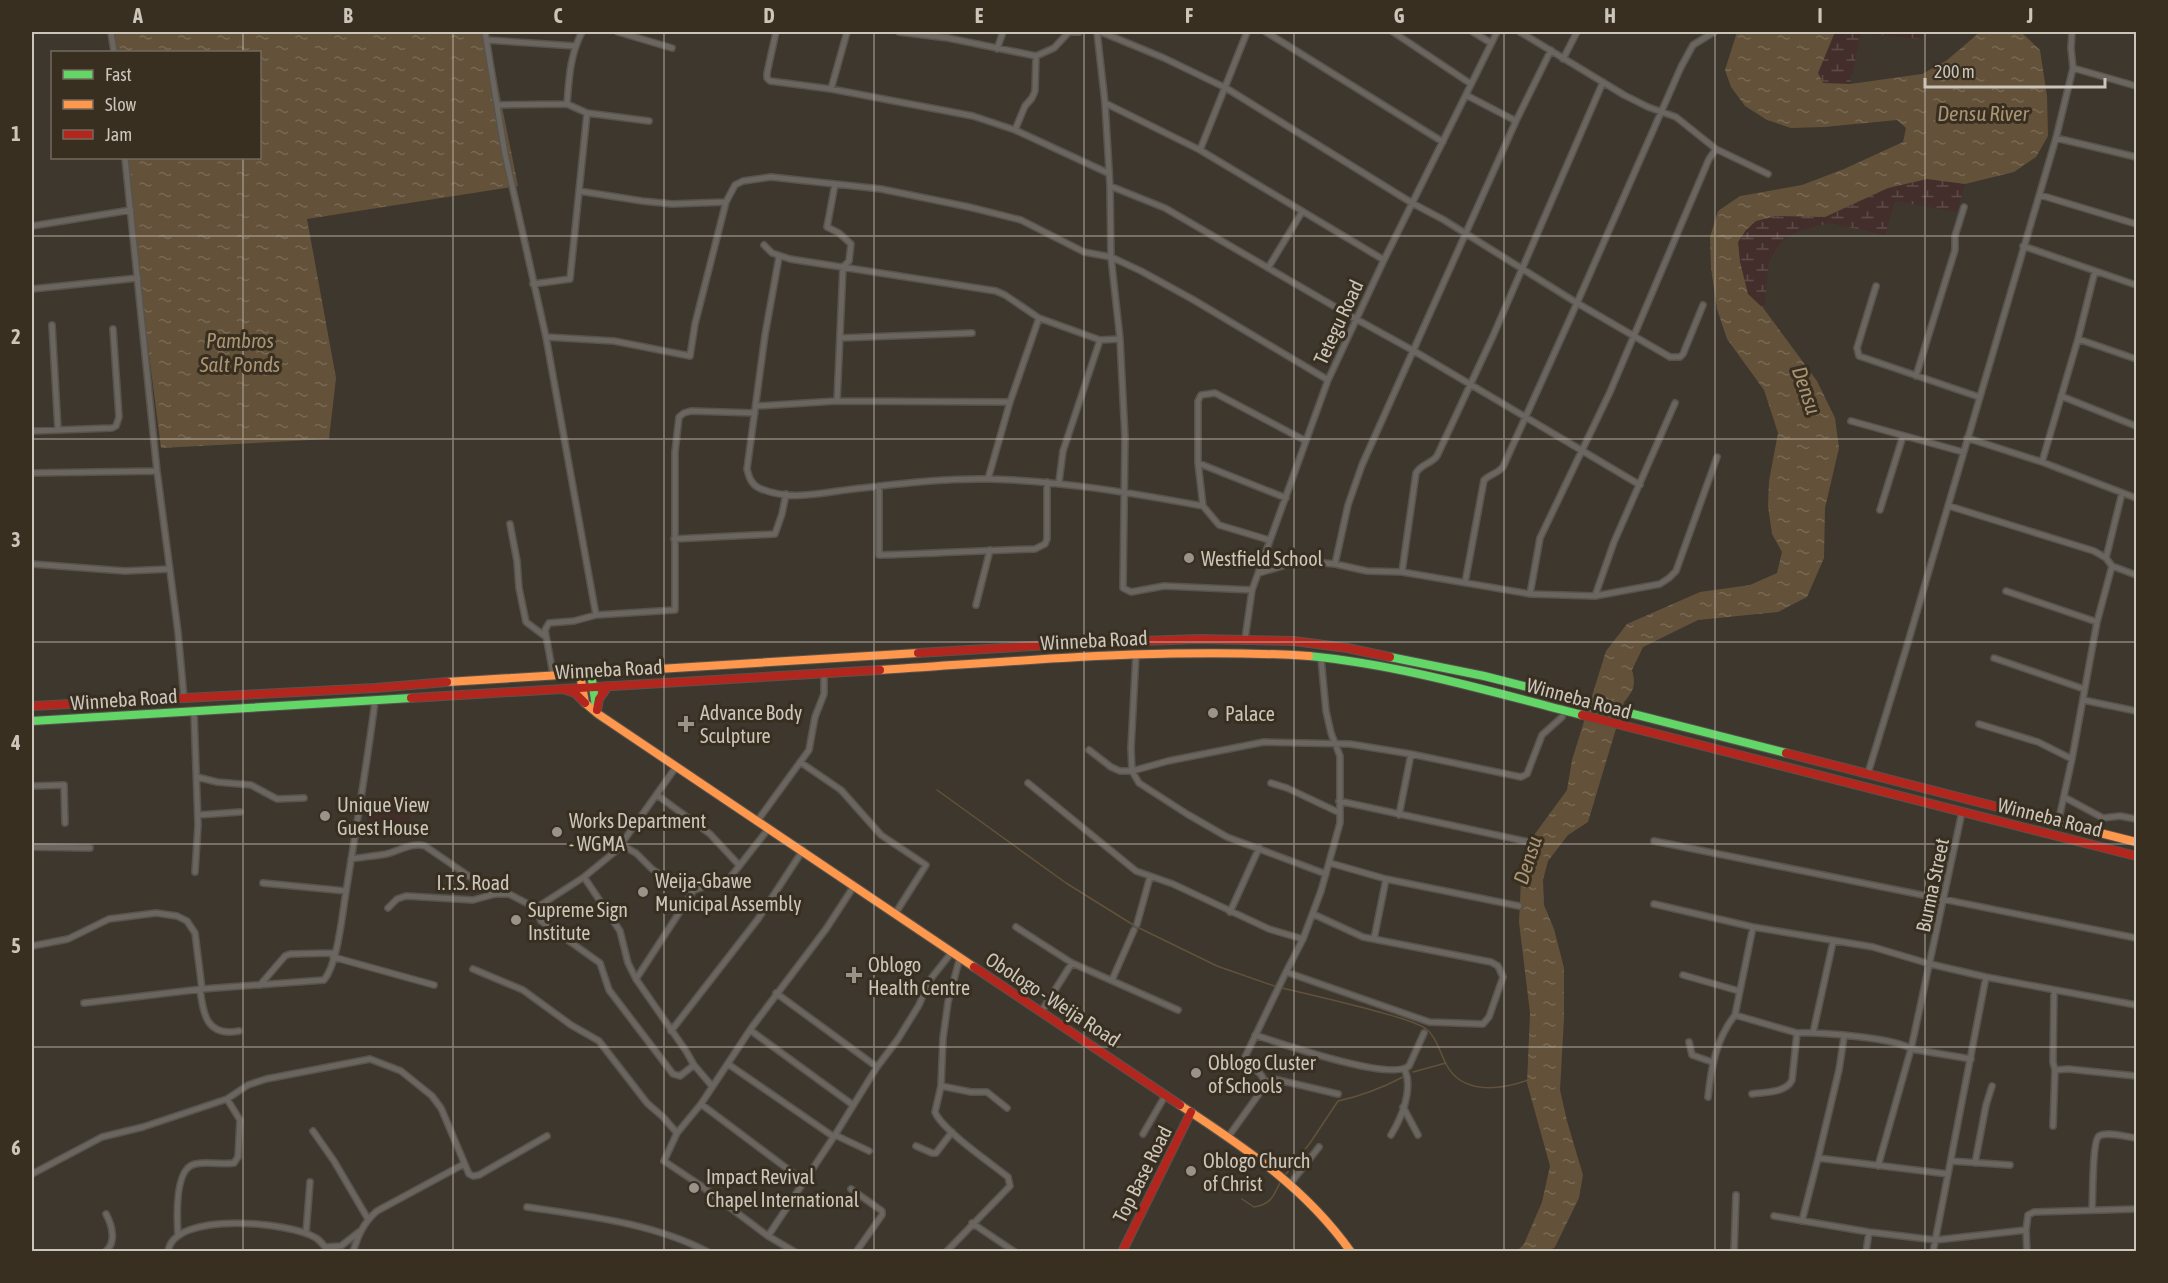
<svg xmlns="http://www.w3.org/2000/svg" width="2168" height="1283" font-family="'Asap Condensed',sans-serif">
	<defs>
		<pattern id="wetland-marsh" width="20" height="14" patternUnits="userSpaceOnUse" patternTransform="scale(1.5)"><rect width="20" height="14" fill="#432e2b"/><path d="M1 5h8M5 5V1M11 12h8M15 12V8" fill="none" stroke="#5d4b48"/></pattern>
		<pattern id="water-ripples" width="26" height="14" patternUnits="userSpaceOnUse" patternTransform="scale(1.5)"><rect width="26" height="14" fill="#635239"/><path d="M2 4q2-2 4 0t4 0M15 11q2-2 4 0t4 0" fill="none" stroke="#786954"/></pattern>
	</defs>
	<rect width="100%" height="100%" fill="#3d372e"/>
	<path fill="#432e2b" d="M370,803l41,8 -5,25 -40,-8z"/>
	<path fill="url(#wetland-marsh)" d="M1835,32h89l-3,7 -60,-6 -11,51 -27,-1 -5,-10z
		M1927,179l38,5 -8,28 -62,-11 -10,34 -55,-12 -29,7 -19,11 -13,20 -5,48 -16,-15 -8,-32 -2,-20 8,-12 10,-9 20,-5 49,1 63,-29z"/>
	<path fill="url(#water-ripples)" d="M108,32h379l31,154 -211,33 29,159 -7,61 -168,9 -37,-290h136v-106h-149z
		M1737,32h98l-17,41 5,10 27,1 72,-10 24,-13 34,-29h41l19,18 7,46 1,40 -12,21 -22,15 -49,12 -38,-5 -39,9 -63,29 -49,-1 -20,5 -10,9 -8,12 2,20 8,32 16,15 53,72 18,37 4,30 -14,60 -1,50 -17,39 -29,15 -80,8 -55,27 -11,23c4,14 2,21 -8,32l-36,120 -20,13 -20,26 -5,19 1,25 10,24 10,39v50l-4,72 7,31 16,54 -4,23 -24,49 -6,4 -33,1 8,-8 18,-42 8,-36 -23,-83 3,-70 -11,-91 2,-41 8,-39 38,-52 5,-30 34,-109 21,-27 73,-32 50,-7 27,-12 5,-21 -10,-18 -4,-28 1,-25 9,-48 -14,-43 -37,-51 -10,-30 -6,-41 -1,-31 8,-26 22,-15 62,-11 42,-16 59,-27 3,-14 -9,-8 -73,7 -33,1 -24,-8 -22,-14 -14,-19 -6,-17z"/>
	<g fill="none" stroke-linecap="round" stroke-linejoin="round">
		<path stroke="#635239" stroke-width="1.5" d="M937,790l129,93 69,43 82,40 60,21
			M1282,988c30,7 60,14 90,22 17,5 37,9 53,18 11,8 15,24 21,36 16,31 54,26 82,16
			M1413,1072l33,-9
			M1286,1174l24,-31 28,-42c23,-5 44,-13 65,-24
			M1242,1199l12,8c18,-3 19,-11 27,-26"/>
		<defs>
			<path id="street" d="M111,32l3,20
				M485,32l12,73
				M618,32l54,16
				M776,32l-9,41v5l3,3 61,8 142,27 42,14 93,43
				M899,32l49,6 88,18 18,-8 15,-16h10
				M1097,32l8,71 5,83 1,71 9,82 5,99 -2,150 8,4 33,-6 88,4
				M1101,32l63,26 62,30 186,115 32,17 133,83 93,54h10l3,-3 20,-49
				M1266,32l177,110
				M1393,32l78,52
				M1473,32l18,11
				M1520,32l104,63 24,12 28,10 40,32 52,25
				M487,40l88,6
				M997,49l6,-17
				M1563,59l14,-27
				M2073,68l63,18
				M831,89l16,-57
				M1466,95l50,26
				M1105,103l95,47 184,110
				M567,104c2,-26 3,-49 15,-72
				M1015,130l10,-24 7,-8 3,-7 1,-35
				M2056,138l80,19
				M1200,150l47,-118
				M125,158l32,313 21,161 6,66
				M835,184l-8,43 12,6 12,11 -2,17 -6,6 -6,134
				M1110,186l55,22 191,111 58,32 226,134
				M579,191l8,-78
				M2040,195l96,29
				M32,226l99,-16
				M764,245l8,8 18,6 206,32 9,4 34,23 61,22 20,-1
				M2023,246l113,39
				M779,257l-14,78 -18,134c2,8 4,15 12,19 33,15 69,3 103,0 43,-5 85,-10 128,-9 72,2 142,14 213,27
				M1268,268l34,-56
				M533,284l37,-5 9,-88 63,10 30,3 54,-2 9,-17 8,-4 28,-4 110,12 88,18 52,13 63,32 27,5 30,14 51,28 136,81
				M1876,286l-19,62 2,8 120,41
				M32,289l106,-11
				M52,325l6,105
				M546,337l68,4 76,15 5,-32 31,-122
				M840,338l132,-5
				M2078,339l58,20
				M1916,376l39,-126v-14l9,-29
				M2061,396l75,30
				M757,406l80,-5 173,1
				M1851,421l112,31
				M32,431l80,-3 4,-2 3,-9 -6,-88
				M1967,438l75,24 94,36
				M2042,462l36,-123 17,-68
				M1198,463l88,35
				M32,473l125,-2
				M988,479l22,-77 29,-84
				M1059,482l4,-31 37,-111
				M879,486v69c52,-1 104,-5 156,-6l10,-5 2,-5v-57
				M1949,506l145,45 12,7 6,8 24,9
				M1880,510l23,-74
				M510,524l7,37 2,27 7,34 20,15
				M674,539l101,-5 7,-20 4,-20
				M1269,540l-50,-15 -16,-19 -5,-43v-62l3,-6 14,-2 91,48
				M2106,558l16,-65
				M32,564l93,7 45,-2
				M1335,564l13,-59 14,-40 154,-344 35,-71
				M1402,572l14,-99c5,-9 15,-9 21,-17l56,-120 110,-254
				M1259,573l37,-11h18l21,2 32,7 35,1 128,22 65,2 65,-12 9,-6 7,-7 41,-114
				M1465,583l19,-103c6,-6 13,-6 19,-13l74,-164 104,-236 12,-22 21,-13
				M2006,591l91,31 -25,137 -14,64
				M1530,594l10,-56 70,-146 99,-233 7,-10
				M1595,596l19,-54 61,-139
				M976,605l14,-55
				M596,615l-50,-278 -41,-183 -8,-49 70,-1 20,9 62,8
				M2097,622l15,-56
				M1245,639l7,-49 76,-210 56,-120 113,-228
				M1136,654l-5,94 1,23 7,12 48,31 40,23 99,37
				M1994,658l90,31
				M553,674l-8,-44 4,-7 25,-2 22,-6 79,-5v-158l4,-35 5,-4 7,-2 64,2
				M2083,700l53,11
				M194,712l4,113 -3,47
				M1979,724l59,18 34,17
				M1089,750l22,17 9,4h12l36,-10 96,-19 86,2 61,10 110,23 6,-3 15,-39 20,-18
				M800,762l41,28 40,45 45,30 -31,49
				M1868,773l38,-124 150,-511 17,-70 -2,-20 1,-16
				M197,777l20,5 34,3 26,14 27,-1
				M1028,783l108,88 37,13 96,45 34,10
				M1271,783l16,5 53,25
				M32,786l32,-1 1,38
				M657,795l53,39 29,31
				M2064,797l39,21 17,-2 16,3
				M1339,801l190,41
				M198,815l42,-3
				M1399,815l12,-61
				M758,820l51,-70 6,-33 9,-23v-21
				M1654,841l482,97
				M621,845l15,8 16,16 18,12 24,9
				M32,847l58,1
				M351,859c12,-2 24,-3 35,-5 13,-3 26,-12 39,-8l70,48
				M1330,863l56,16 133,27
				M584,877l36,54 8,32 8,16 50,72 8,14 18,21
				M263,883l83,8
				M1654,904l99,23 120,20 57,17 56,13 150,28
				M388,908l9,-9 9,-3 67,4 22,-6h14l27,14 48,-31 33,-27 59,-83
				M536,908l5,13 59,42 9,27 64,84 7,2 14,-11
				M1230,912l29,-64
				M1313,914l50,23 128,25 7,4 5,11 -14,40 -6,7 -54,-2 -143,-50 17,-33 18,-48 19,-68v-67l-9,-23 -5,-22 -5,-53
				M1137,924l13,-47
				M1016,927l56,36 106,47
				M1374,939l12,-60
				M32,946l36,-7 41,-20 47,-6 21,3 10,5 8,12 7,56
				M333,957l101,28
				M473,969l50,21 48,35 28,16 48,62 16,14 14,16
				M1683,975l56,16
				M636,979l58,-89 35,-11 40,-51
				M1112,980l22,-50
				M260,985l25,-29 5,-2 44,-1
				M200,989c3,26 7,48 39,42
				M2054,991l-1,71 2,8 13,-1 68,7
				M776,993l101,74
				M84,1003l118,-14 122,-9c14,-17 18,-65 22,-88 10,-64 21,-127 29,-191
				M1041,1012l31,-49
				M1735,1015l62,18
				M750,1030l103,75
				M671,1031l87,-112 45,-69
				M1813,1033l20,-91
				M1255,1035c25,8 135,47 154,31l15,-33
				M1844,1037l-5,33 -21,88 130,16
				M1689,1042l3,13 20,7
				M728,1064l106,73
				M1265,1082l9,-3 64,15
				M941,1086l30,6h16l20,16
				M1752,1094c13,-2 34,-1 40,-14l5,-47c21,-1 100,5 114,16l60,10
				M1708,1097c3,-29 8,-58 27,-82l18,-88
				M701,1104l104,78
				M1403,1107l15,28
				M2053,1126l2,-56
				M313,1131l21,30 34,58
				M1143,1134l22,-38
				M835,1135l34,16
				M1391,1135c11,-18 22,-45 14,-65
				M1228,1137l36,-50c3,-12 -11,-19 -19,-25v-5l41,-85
				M916,1146l16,7h4l16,-21
				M1951,1161l59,4
				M1975,1163l11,-58 6,-19
				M1878,1166l33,-117 51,-237
				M32,1174l70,-37 41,-10 84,-28 21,-14 18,-6 104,-20 31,12 31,25 9,12 28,66 4,2 6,-1 68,-39
				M1290,1184l29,-37
				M851,1189l31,22v4l-26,37
				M527,1207c60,9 126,16 181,45
				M2092,1210c1,-12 0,-69 7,-74 9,-5 28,1 37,2
				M1774,1216l95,16 67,8 90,-10 2,-15 6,-3 102,-3
				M1802,1221l16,-63
				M972,1223l43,29
				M2026,1230l1,22
				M306,1233l4,-51
				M178,1236c-1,-16 -4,-68 17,-72 12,-3 26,1 39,-1l4,-6 2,-37 -13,-21
				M768,1236l67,-101 42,-68 21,-28 21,-34 10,-24 23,-29
				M326,1247l15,-1 18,-14
				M105,1252c12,-9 7,-27 1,-38
				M168,1252c5,-42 123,-30 148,-14 5,3 9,9 13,14
				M353,1252c5,-17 11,-30 24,-41l87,-47
				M795,1252l-27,-16 -68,-51 -36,-24 13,-28 24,-29 51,-77 74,-98 28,-43
				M946,1252l64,-66 -2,-9c-16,-13 -66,-47 -73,-65l6,-26 2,-48 5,-36 12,-45
				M1734,1252l2,-57
				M1866,1252l3,-20
				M1933,1252l53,-275"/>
			<path id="fast" d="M1309,656c93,9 183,36 273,59
				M1390,657l94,19 302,77
				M591,673l5,34
				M32,721l379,-23"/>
			<path id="slow" d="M880,670c143,-9 286,-23 429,-14
				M580,674l5,29 13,11 376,253
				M447,682l471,-29
				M2029,815l107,27
				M1180,1105c65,43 125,82 171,147"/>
			<path id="jam" d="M918,653l164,-10 117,-4 95,2 53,7 43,9
				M563,689l12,4 10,10
				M411,698l469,-28
				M32,706l343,-18 72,-6
				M597,710l2,-11 9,-13
				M1582,715l554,141
				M1786,753l243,62
				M974,967l206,138
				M1122,1252l69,-140"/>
		</defs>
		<use href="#street" stroke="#57534d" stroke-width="8"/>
		<use href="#fast" stroke="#57534d" stroke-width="10"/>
		<use href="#slow" stroke="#57534d" stroke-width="10"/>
		<use href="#jam" stroke="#57534d" stroke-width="10"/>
		<use href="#street" stroke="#6a655e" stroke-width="5"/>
		<use href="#fast" stroke="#63d668" stroke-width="8"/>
		<use href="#slow" stroke="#ff974d" stroke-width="8"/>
		<use href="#jam" stroke="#b3261e" stroke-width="8"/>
	</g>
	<path fill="none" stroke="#ccc5ba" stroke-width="1.5" stroke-opacity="0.55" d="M243,32v20M453,32v1220M664,32v1220M874,32v1220M1084,32v1220M1294,32v1220M1504,32v1220M1715,32v1220M1925,32v1220M243,158v1094M32,236h2104M32,439h2104M32,642h2104M32,844h2104M32,1047h2104"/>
	<g fill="#9a9389" stroke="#382f21" stroke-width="2">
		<circle cx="1189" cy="558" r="6"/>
		<circle cx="1213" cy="713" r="6"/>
		<path d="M683 715h6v6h6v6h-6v6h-6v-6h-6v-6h6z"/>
		<circle cx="325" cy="816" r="6"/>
		<circle cx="557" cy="832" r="6"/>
		<circle cx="643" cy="892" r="6"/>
		<circle cx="516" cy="920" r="6"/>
		<path d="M851 966h6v6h6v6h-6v6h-6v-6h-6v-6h6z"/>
		<circle cx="1196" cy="1073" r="6"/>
		<circle cx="1191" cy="1171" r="6"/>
		<circle cx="694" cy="1188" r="6"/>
	</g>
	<g text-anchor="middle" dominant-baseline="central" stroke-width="6" stroke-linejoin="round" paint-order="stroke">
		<g font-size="20" fill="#ccc5ba" stroke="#382f21">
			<text transform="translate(1338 322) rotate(-65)">Tetegu Road</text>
			<text transform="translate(1094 640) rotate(-3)">Winneba Road</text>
			<text transform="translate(609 669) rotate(-3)">Winneba Road</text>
			<text transform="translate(1579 698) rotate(15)">Winneba Road</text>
			<text transform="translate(124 699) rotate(-4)">Winneba Road</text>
			<text transform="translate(2050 817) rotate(14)">Winneba Road</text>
			<text x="473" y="882">I.T.S. Road</text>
			<text transform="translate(1932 885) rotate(-78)">Burma Street</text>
			<text transform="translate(1053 999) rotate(33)">Obologo - Weija Road</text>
			<text transform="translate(1142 1174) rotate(-63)">Top Base Road</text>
		</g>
		<g font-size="20" fill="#ccc5ba" stroke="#382f21" text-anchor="start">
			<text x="1201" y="558">Westfield School</text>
			<text x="700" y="712">Advance Body<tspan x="700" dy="23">Sculpture</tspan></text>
			<text x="1225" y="713">Palace</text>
			<text x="337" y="804">Unique View<tspan x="337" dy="23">Guest House</tspan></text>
			<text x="569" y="820">Works Department<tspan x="569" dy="23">- WGMA</tspan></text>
			<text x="655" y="880">Weija-Gbawe<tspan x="655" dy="23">Municipal Assembly</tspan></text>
			<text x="528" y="909">Supreme Sign<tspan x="528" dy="23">Institute</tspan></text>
			<text x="868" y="964">Oblogo<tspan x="868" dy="23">Health Centre</tspan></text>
			<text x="1208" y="1062">Oblogo Cluster<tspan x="1208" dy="23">of Schools</tspan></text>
			<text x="1203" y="1160">Oblogo Church<tspan x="1203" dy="23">of Christ</tspan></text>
			<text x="706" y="1176">Impact Revival<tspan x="706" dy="23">Chapel International</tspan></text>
		</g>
		<g font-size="21" font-style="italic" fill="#aa9474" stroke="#382f21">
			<text x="1983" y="113">Densu River</text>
			<text x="240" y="340">Pambros<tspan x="240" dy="24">Salt Ponds</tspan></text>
			<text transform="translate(1807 390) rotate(71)">Densu</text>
			<text transform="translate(1527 860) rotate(-72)">Densu</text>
		</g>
	</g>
	<rect width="2168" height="1283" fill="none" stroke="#382f21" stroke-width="66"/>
	<rect x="51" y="51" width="210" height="108" fill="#382f21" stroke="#736b5e" stroke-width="1.5"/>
	<rect x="63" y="70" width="30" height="9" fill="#63d668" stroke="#736b5e" stroke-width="1.5"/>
	<text x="105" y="81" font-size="18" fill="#ccc5ba">Fast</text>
	<rect x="63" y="100" width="30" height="9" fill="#ff974d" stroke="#736b5e" stroke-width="1.5"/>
	<text x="105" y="111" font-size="18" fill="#ccc5ba">Slow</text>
	<rect x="63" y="130" width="30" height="9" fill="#b3261e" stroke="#736b5e" stroke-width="1.5"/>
	<text x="105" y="141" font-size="18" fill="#ccc5ba">Jam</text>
	<path d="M1925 78v9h180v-9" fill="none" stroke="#ccc5ba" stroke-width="3"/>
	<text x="1934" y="78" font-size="18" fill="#ccc5ba" stroke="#382f21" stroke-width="4.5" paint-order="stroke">200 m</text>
	<rect x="33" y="33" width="2102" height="1217" fill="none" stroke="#ccc5ba" stroke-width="2"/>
	<g font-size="20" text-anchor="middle" font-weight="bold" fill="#ccc5ba">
		<text x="138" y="23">A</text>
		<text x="348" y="23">B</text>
		<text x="558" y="23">C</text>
		<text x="769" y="23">D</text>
		<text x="979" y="23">E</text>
		<text x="1189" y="23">F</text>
		<text x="1399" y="23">G</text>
		<text x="1610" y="23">H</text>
		<text x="1820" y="23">I</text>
		<text x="2030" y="23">J</text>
		<text x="16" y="141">1</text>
		<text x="16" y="344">2</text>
		<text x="16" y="547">3</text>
		<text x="16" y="750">4</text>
		<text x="16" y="953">5</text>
		<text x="16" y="1155">6</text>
	</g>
</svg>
